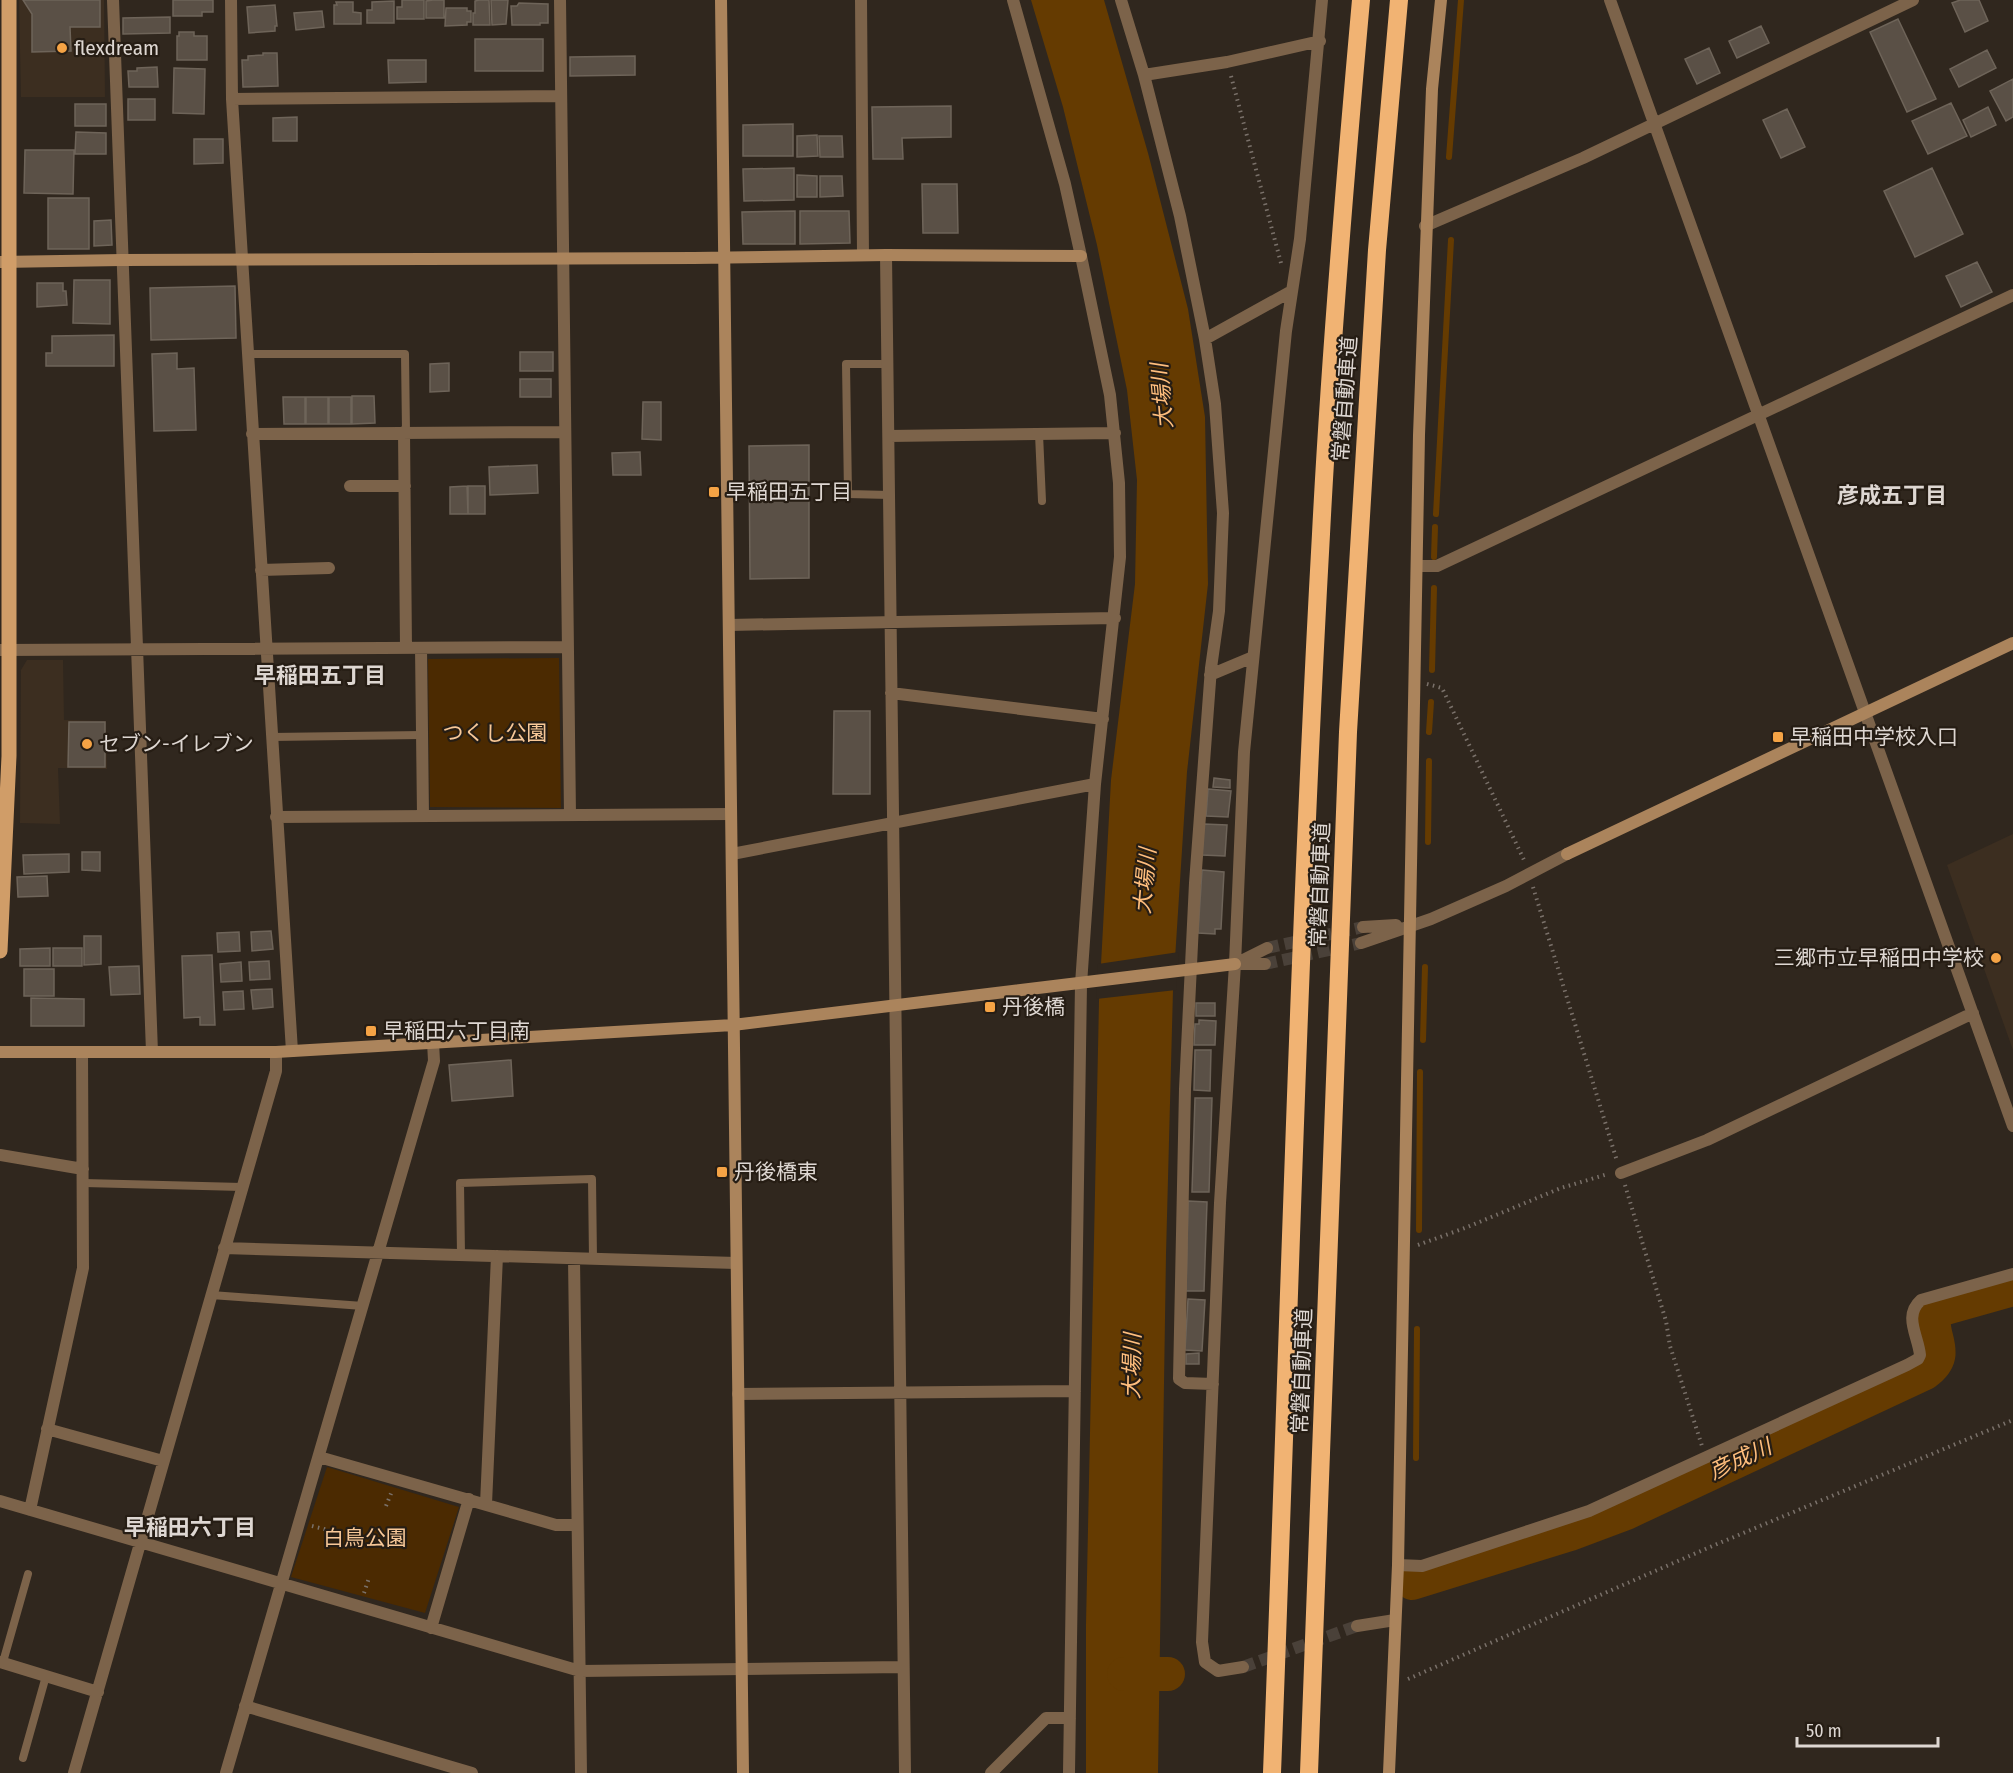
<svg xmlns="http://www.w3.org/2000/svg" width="2013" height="1773" font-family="'Fira Sans Condensed','Noto Sans JP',sans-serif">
	<rect width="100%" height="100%" fill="#30271e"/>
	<path fill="#3c2e20" d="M19,0h85l1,97h-84z
		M27,660h36l1,60 42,1 1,48 -49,-1 2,56 -40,-1 1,-153z
		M2013,834v216l-66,-185z"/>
	<path fill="#4b2a01" d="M559,658l2,150 -131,-1 -2,-148z
		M327,1467l132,40 -34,106 -134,-36z"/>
	<path fill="#653b01" d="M1031,0h73l44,153 40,156 17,108 3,167 -21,188 -14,218 -7,264 -8,519h-72v-148l13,-624 12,-221 24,-196 2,-104 -10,-90 -30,-145 -34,-138z"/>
	<path fill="#30271e" d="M1179,952l-3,38 -80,9 2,-35z"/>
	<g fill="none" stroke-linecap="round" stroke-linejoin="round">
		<path stroke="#653b01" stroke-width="6" d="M1449,157l12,-157
			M1436,514l15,-274
			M1434,557l1,-30
			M1432,670l2,-82
			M1429,732l2,-30
			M1428,842l1,-81
			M1423,1040l2,-73
			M1419,1230l1,-158
			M1416,1458l1,-129"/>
		<path stroke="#653b01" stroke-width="34" d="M1412,1583l158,-49 56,-21 299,-140c27,-19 5,-34 9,-58l5,-5 74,-21
			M1124,1674h44"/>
	</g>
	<path fill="#5a5046" stroke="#6e6459" stroke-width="1.5" d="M23,0h77v27h-30l1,24 -39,1v-38z
		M173,0h40v12h-11v4h-29z
		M402,0h22v19h-27v-12h5z
		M433,0h11v18h-18v-17z
		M479,0h10l1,25h-17v-12h2v-12z
		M491,0h17l-2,24 -14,1z
		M1960,0h19l9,21 -23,11 -13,-29z
		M394,1v22h-27v-13h5v-8z
		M336,2h17v10l8,1v11h-27v-19h3z
		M519,3l29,1v19h-8v2h-28l-1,-19h6z
		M275,5l2,21h-2v5l-26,2 -2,-26z
		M446,8h21v3h4v11h-4v3l-22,1z
		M322,11l2,16 -28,3 -2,-17z
		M170,17v16l-47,1v-16z
		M1898,19l38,80 -29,13 -37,-80z
		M1761,26l8,17 -32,15 -8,-17z
		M179,32h15v4h13v24h-30v-24h2z
		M475,39h68v32h-68z
		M1709,48l11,25 -23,11 -12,-25z
		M1987,50l9,18 -37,19 -9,-18z
		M263,53h14l1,33 -35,1 -1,-27h6v-4l15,-1z
		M635,56v19l-65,1v-19z
		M388,60h38v22l-37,1z
		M157,67l1,20h-29l-1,-16h9v-3z
		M174,68l31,1 -1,45 -31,-1z
		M2013,79v38l-7,4 -16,-30z
		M128,99h27v21h-27z
		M1951,103l16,33 -39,18 -16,-33z
		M75,104h31v22h-31z
		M951,106v31l-49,1 1,21h-30l-1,-52z
		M1988,107l8,18 -25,12 -8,-17z
		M1787,109l18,38 -24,11 -18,-38z
		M297,117v24h-24v-23z
		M793,124v32h-50v-31z
		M76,132l30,1v21h-31z
		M817,135l1,21 -21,1v-21z
		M819,136h23l1,21h-23z
		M194,139h29v24l-29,1z
		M25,150h49l-1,44 -49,-1z
		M794,168v32l-50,1 -1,-32z
		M1932,168l31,66 -48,23 -31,-66z
		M797,175l20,1v21h-20z
		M820,176h22l1,20 -23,1z
		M922,184h35l1,49h-35z
		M48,198h41v51h-41z
		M795,211v33h-52l-1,-32z
		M800,211h49l1,32 -50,1z
		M111,220l1,25 -18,1v-25z
		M1977,262l15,30 -31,15 -15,-31z
		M74,280h36v44l-37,-1z
		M37,283h26v8h3l1,14 -30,2z
		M235,286l1,52 -85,2 -1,-52z
		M114,335v31h-68v-13h6v-17z
		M520,352h33v19h-33z
		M177,353v16l17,-1 2,62 -42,1 -2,-77z
		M449,363v28l-19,1v-28z
		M520,379h31v18h-31z
		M352,396h22l1,27 -23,1z
		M283,397h22v27h-21z
		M306,397h22v27h-22z
		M329,397h22v27h-22z
		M643,402h18v38l-19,-1z
		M809,445v133l-59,1 -1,-133z
		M640,452l1,23h-28l-1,-22z
		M537,465l1,28 -48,2 -1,-28z
		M467,486l1,28h-18v-27z
		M468,486h17v28h-17z
		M834,711h36v83h-37z
		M69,722h36v45h-37z
		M1214,778l16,2v8l-17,-1z
		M1208,789l23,2 -3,26 -22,-1z
		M1204,824l23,1 -2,31 -23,-1z
		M82,852h18v19l-18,-1z
		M69,854v18l-45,2 -1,-19z
		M1202,870l22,2 -3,57h-6v5l-17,-1z
		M47,876l1,20 -30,1 -1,-20z
		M271,931l2,18 -21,2 -1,-19z
		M239,932l1,19 -22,1 -1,-19z
		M84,936h17v28l-17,1z
		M50,948v18h-30v-17z
		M53,948h29v18h-29z
		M212,955l3,70h-15v-8l-16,1 -2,-62z
		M269,961l1,18 -20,1 -1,-18z
		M241,962l1,19 -21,1 -1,-18z
		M139,966l1,28 -29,1 -2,-28z
		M24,969h30v27h-30z
		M272,989l1,18 -20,2 -2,-19z
		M243,991l1,18 -20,1 -1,-18z
		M31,998l53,1v27h-53z
		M1196,1003h19v13h-19z
		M1199,1020l17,1 -1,24h-21l1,-21h4z
		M1195,1050h16l-1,41 -16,-1z
		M511,1060l2,36 -61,5 -3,-36z
		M1195,1098h17l-3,94h-17z
		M1188,1201l19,1 -3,89h-18z
		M1188,1299l17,1 -3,51 -17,-1z
		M1199,1353v11h-13v-10z"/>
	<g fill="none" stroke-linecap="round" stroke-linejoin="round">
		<path stroke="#4a4139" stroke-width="12" stroke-dasharray="12 6" stroke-linecap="butt" d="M1267,948l96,-21
			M1265,964l96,-21
			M1243,1667l114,-41"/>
		<path stroke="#7a716a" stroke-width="4" stroke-dasharray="1.5 4.5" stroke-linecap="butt" d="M1231,76l50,187
			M1427,684l15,4 82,172
			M1533,887l84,274
			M1625,1185l41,136 4,25 32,100
			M1418,1245l47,-17 96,-40 47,-14
			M386,1506l6,-15
			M312,1526l16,4
			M364,1593l5,-15
			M1408,1679l302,-132 303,-127"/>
		<path stroke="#7c634a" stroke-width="8" d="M248,354h157l1,78
			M887,364h-41l2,130 42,1
			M1039,434l3,67
			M271,737l151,-2
			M84,1183l158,4
			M461,1255l-1,-72 132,-4 1,80
			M211,1295l152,11
			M3,1662l25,-88
			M23,1758l23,-82"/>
		<path stroke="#7c634a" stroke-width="12" d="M113,0l39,1052
			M231,0l1,99 60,952
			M560,0l10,815
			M861,0l2,255
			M1013,0l52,184 16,72 29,139 9,88 1,74 -25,227 -14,200 -12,789
			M1121,0l23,75 36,141 25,123 10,65 8,109 -4,98 -8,57 -16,215 -10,206 -6,290 6,4 28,1
			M1610,0l403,1126
			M1144,75l83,-13 93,-21
			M232,99l329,-3
			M1425,226l158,-68 330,-158
			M886,255l19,1518
			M1205,339l85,-47
			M404,432l2,216
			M252,434l312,-2
			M889,436l226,-3
			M350,486h55
			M1417,566h20l576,-271
			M261,570l68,-2
			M729,625l386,-7
			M421,648l2,167
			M0,650l567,-3
			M1210,675l43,-18
			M891,693l212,26
			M276,817l455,-3
			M732,854l363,-70
			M1363,927l33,-2
			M1361,943l70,-24 75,-33 61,-32
			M1235,964l32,-16
			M1239,964h26
			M0,1155l83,14
			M1621,1173l86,-33 266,-127
			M224,1248l512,15
			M574,1259l7,514
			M738,1394l337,-3
			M47,1429l116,32
			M319,1457l237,68h21
			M0,1501l580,170 323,-4
			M486,1504l11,-248
			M30,1510l53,-242 -1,-216
			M1398,1565l24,1 167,-55 318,-146 11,-6 2,-4c-2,-20 -17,-39 1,-55l92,-26
			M1357,1626l38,-6
			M431,1628l38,-129
			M0,1662l98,30
			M1243,1667l-25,4 -13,-9 -3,-20 18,-439 15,-239 9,-212 42,-421 14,-92 22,-239
			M245,1706l227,67
			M74,1773l202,-702v-19
			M226,1773l208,-712 -1,-19
			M991,1773l55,-55h24"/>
		<path stroke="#ab845c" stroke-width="12" d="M721,0l22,1773
			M0,262l122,-2 572,-2 192,-3 195,1
			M1567,854l446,-211
			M0,1052h276l457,-27 502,-61
			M1389,1773l9,-208 21,-1130 13,-346 9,-89"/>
		<path stroke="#d09d68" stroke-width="15" d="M0,951l9,-195v-756"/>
		<path stroke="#f1b373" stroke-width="18" d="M1272,1773c16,-413 26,-826 49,-1239 9,-178 24,-356 40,-534
			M1309,1773l39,-1041 29,-482 22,-250"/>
	</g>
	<g fill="#f5a345" stroke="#261d14" stroke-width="2">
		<circle cx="62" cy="48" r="6"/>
		<rect x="708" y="486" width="12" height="12" rx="3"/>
		<rect x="1772" y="731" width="12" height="12" rx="3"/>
		<circle cx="87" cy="744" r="6"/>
		<circle cx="1996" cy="958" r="6"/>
		<rect x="984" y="1001" width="12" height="12" rx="3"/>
		<rect x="365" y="1025" width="12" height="12" rx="3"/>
		<rect x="716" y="1166" width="12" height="12" rx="3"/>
	</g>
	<g text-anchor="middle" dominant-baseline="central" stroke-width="4.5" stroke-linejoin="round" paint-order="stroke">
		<g font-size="21" fill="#ded7d2" stroke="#261d14" text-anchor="start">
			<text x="74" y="48">flexdream</text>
			<text x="726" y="492">早稲田五丁目</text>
			<text x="1790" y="737">早稲田中学校入口</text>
			<text x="99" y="744">セブン-イレブン</text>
			<text x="1984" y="958" text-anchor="end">三郷市立早稲田中学校</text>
			<text x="1002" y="1007">丹後橋</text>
			<text x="383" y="1031">早稲田六丁目南</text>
			<text x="734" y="1172">丹後橋東</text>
		</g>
		<g font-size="21" fill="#ded7d2" stroke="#261d14">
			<text transform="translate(1345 399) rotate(-86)">常磐自動車道</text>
			<text transform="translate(1320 885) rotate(-88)">常磐自動車道</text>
			<text transform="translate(1302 1371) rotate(-88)">常磐自動車道</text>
		</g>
		<g font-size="21" fill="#f8c898" stroke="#261d14">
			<text x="495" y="733">つくし公園</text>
			<text x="365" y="1538">白鳥公園</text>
		</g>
		<g font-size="22" font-style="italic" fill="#ffbe7d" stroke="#261d14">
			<text transform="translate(1162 396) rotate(-95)">大場川</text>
			<text transform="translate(1145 881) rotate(-85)">大場川</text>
			<text transform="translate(1132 1366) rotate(-89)">大場川</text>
			<text transform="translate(1740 1459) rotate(-25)">彦成川</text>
		</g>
		<g font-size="22" font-weight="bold" fill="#ded7d2" stroke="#261d14">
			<text x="1892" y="495">彦成五丁目</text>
			<text x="320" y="675">早稲田五丁目</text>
			<text x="190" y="1527">早稲田六丁目</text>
		</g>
	</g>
	<path d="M1797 1737v9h141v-9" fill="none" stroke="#ded7d2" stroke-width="3"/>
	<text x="1806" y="1737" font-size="18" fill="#ded7d2" stroke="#261d14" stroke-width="4.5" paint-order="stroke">50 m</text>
</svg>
